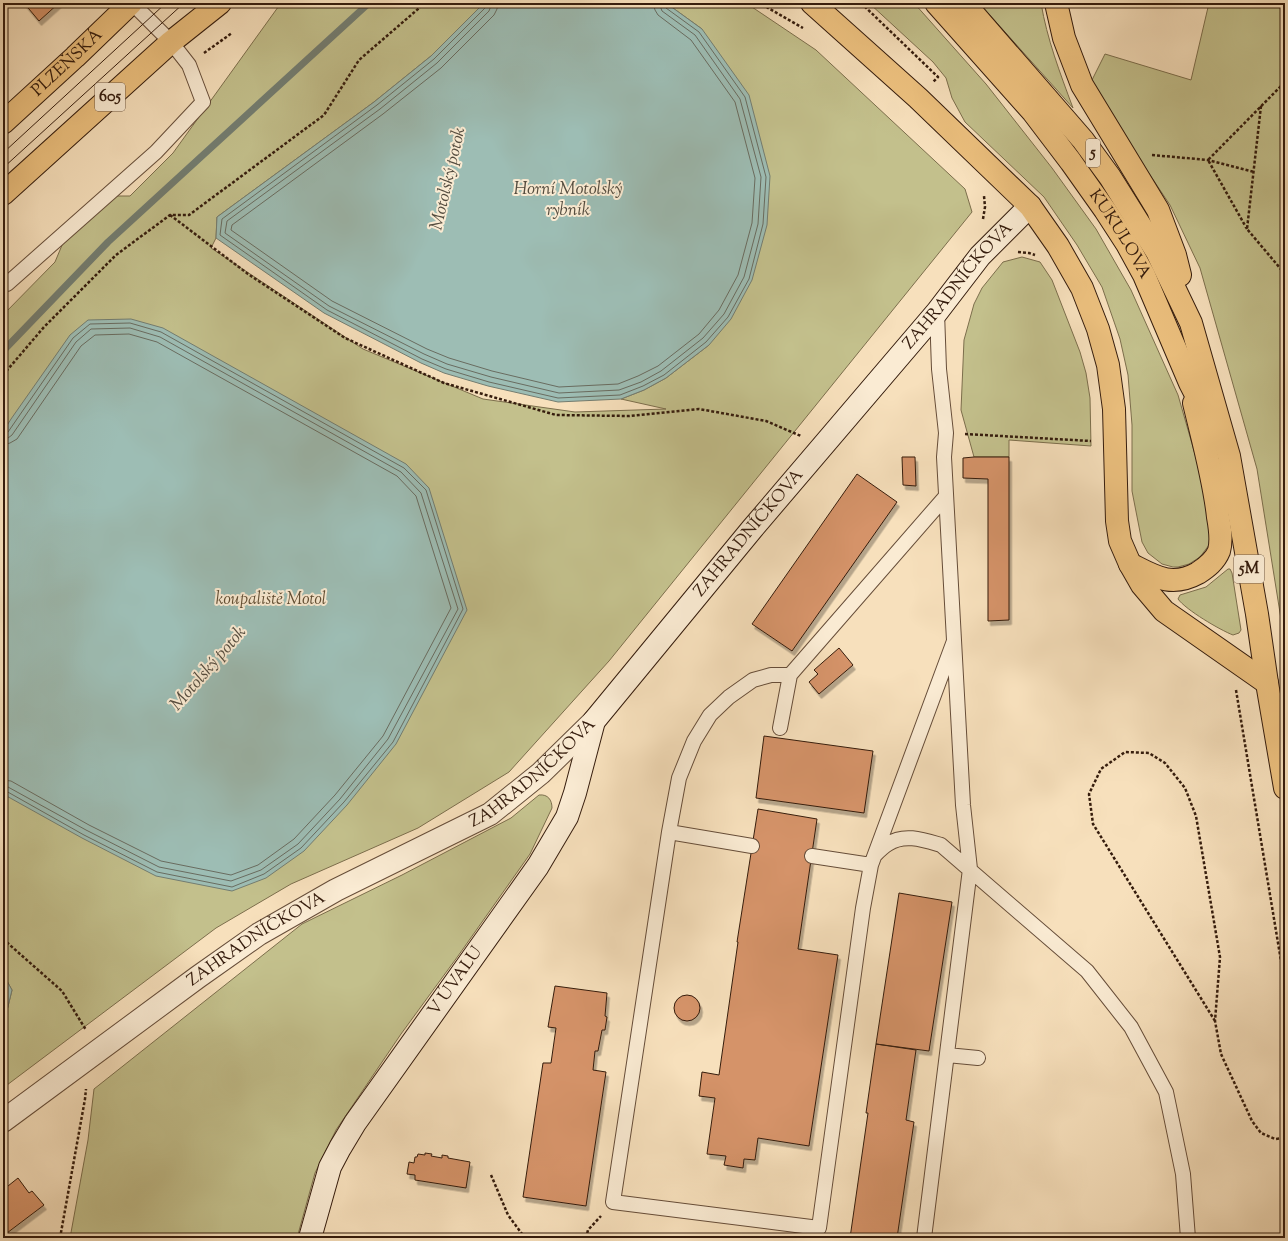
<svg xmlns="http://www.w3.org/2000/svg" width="1288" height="1241" font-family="'Sorts Mill Goudy',serif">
	<defs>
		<filter id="shadow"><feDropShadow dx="2.5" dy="4.5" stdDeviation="0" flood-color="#0004"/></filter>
	</defs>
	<rect width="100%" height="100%" fill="#f7e0bc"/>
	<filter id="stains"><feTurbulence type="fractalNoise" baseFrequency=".005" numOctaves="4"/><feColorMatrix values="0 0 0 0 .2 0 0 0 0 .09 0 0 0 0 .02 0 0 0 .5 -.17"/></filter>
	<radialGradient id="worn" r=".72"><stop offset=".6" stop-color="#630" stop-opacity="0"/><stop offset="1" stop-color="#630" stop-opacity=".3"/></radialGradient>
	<path fill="#c3c08c" stroke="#7c6e4c" d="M281,3h203l-53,53 -57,46 -157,115 -1,21 -5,10 152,101 120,50 92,13 91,-3 -45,-10 23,-9 22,-12 43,-33 -7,-316 -36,-26h80l70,47 149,139 7,23 -363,449 -100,111 -91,56 -127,56 -75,44 -213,160v-61l9,-37 -9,-16v-659l52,-53 10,-24 51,-42h14l43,-43z
		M869,3h45l72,81 66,84 44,61 35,61 47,105 31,108 3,18 -3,24 -9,12 -11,7 -11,3h-5l-11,-3 -14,-11 -6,-11 -10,-51v-66l-4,-50 -8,-36 -18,-52 -25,-42 -33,-48 -79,-75 -13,-24 -6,-20 -13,-16z
		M979,3h62c6,36 19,70 32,105z
		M1209,3h76v641l-28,-175 -57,-201 -30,-63 -56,-84 -22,-41 13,-26 86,26z
		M1022,257l18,5 12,18 28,72 6,21 4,25 1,48 -82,-6v17h-35l-13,-47 3,-70 10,-36 8,-16 21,-26z
		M1228,569h2l2,4 9,57 -2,3 -6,2c-13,-5 -47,-25 -55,-36l2,-4 26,-8z
		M539,795c9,-1 13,5 13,13l-22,46 -72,102 -57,78 -65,96 -21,43 -18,65h-227l18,-98 6,-51 208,-165 100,-49 109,-57z"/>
	<path fill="#9dbdb4" stroke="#737d71" d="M484,3h182l36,26 47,66 21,81 -3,49 -15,55 -21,39 -22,26 -43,33 -22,12 -23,9 -63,3 -70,-16 -44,-13 -23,-10 -97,-50 -108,-75 1,-21 157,-115 57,-46z
		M131,319l32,9 243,136 23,24 38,122 -71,134 -49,61 -43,46 -38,27 -34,13 -76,-15 -74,-38 -79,-44v-362l8,-13 59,-84 18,-15z
		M3,974l9,16 -9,37z"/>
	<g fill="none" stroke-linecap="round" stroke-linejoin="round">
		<path stroke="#696c60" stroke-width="1" d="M487,3l-1,4 -52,52 -57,46 -155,114 -2,16 107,75 95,49 24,10 43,13 69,16 62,-3 23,-9 21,-11 42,-33 22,-25 21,-38 14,-55 3,-47 -21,-80 -46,-65 -33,-24 -2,-5
			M492,3l-3,8 -52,52 -57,46 -153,112 -2,12 104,73 95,48 23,10 44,13 68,16 60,-3 22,-8 20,-11 42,-33 21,-24 20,-37 14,-53 3,-47 -21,-78 -45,-64 -33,-24 -3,-8
			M498,3l-1,6 -3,6 -53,53 -58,46 -151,111 -1,5 101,71 95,48 22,9 43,13 67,16 59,-3 20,-8 20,-10 41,-32 20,-24 19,-35 14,-52 3,-45 -20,-76 -44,-62 -33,-25 -3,-5 -2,-7
			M3,434l5,-2 65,-94 17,-14 40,-1 31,9 243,136 22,22 37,119 -70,133 -49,60 -43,46 -37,26 -32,13 -75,-15 -73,-37 -78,-44h-3
			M3,439l5,-1 4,-3 64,-93 15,-13 39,-1 30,9 241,135 20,21 37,116 -70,130 -48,60 -42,45 -37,26 -30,11 -72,-14 -73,-37 -78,-43 -5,-1
			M3,445l7,-2 7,-4 64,-93 14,-11 34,-1 28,8 240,134 19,20 35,112 -68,128 -48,59 -41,44 -36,26 -27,10 -70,-14 -72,-36 -78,-44 -8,-1"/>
		<path stroke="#737d71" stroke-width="7" d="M3,351l105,-109 261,-239"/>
	</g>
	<path fill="#d59369" stroke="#351c0d" filter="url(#shadow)" d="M24,3h35l-20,18z
		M902,457h13l1,29 -13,-1z
		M974,457h35v163l-21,1v-142l-25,-1v-20z
		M857,474l40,28 -105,149 -40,-27z
		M839,648l14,17 -34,29 -10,-12 9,-8 -4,-4z
		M764,736l109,15 -9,62 -108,-15z
		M758,809l59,10 -19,130 40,6 -29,191 -51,-8 -3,22 -11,-1 -1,9 -19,-3 2,-9 -19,-2 8,-56 -16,-2 3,-24 17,3 19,-133h-1z
		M899,893l53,9 -23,149 -53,-7z
		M555,986l52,7 -2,23 2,1 -2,13h-3l-4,21h-3l-2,19 13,2 -20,134 -63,-9 20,-134h8l5,-35 -8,-1z
		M674 1008a13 13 0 1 1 26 0a13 13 0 1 1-26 0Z
		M876,1044l40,6 -10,70 8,2 -17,116h-47l18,-125h-2z
		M425,1153l7,1 -1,2 11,2v-3l6,1v2l22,4 -4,26 -51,-8v-5l-8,-1 2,-12 5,1 1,-6h2l1,-3 7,1z
		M18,1178l11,15 3,-2 12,14 -41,31v-46z
		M980,1235l21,3h-21z"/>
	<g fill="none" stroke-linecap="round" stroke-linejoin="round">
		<defs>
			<path id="lane" d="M7,284l149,-132 47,-50 -14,-37 -18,-23 -39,-39
				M780,728l10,-53 156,-179
				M669,832l10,-54 15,-37 16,-26 19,-18 24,-17 18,-5h19
				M752,846l-83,-14 -56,370 206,26 44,-320 8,-43 83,-224
				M875,855c4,-4 8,-8 13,-11 16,-11 36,-4 53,1l146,126 44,56 35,65 17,82 5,64
				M812,856l59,9
				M947,1055l31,3
				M924,1238l46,-369 -7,-64 -19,-348 2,-24 -7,-64 -2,-57"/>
			<g id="street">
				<path id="s1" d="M3,1121l195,-144 61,-43 77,-44 154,-76 51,-41 53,-52"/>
			</g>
			<g id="secondary">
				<path id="s2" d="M310,1238l20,-71 10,-19 15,-25 183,-257 29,-49 8,-24 19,-72 158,-192 185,-217 43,-56 50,-50"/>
			</g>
			<g id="primary">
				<path d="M812,3l106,95 112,108 28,40 24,42 16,41 10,36 6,44 3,112 3,20 10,23 12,21 22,26 103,72"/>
				<path id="s3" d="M936,3l97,109 38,50 34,48 22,34 17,31 46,108 18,35"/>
				<path d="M964,3l119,137 27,37 47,75 34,71 38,133 28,158 10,69 18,105"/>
				<path d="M1056,3l8,35 18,47 76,125 17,45 5,20"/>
				<path id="s4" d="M3,123l72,-66 56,-54"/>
				<path d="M3,194l168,-152 49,-39"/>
				<path d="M1130,564c24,12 41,24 68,9 9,-6 17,-12 21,-22 3,-11 1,-23 -1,-34 -4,-38 -15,-76 -24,-114"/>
			</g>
		</defs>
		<use href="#lane" stroke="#664d39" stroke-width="16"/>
		<use href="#street" stroke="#664d39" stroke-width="24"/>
		<use href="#secondary" stroke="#351c0d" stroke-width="24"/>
		<use href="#primary" stroke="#351c0d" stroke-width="24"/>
		<path stroke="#351c0d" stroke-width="2.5" stroke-dasharray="3 2" stroke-linecap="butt" d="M763,3l5,5 35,20
			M861,3l77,74 -5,5
			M204,53l28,-20
			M1261,106l-14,123 38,45
			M1152,155l56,5 46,12
			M170,215l78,59 97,64 99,45 112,32 73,1 70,-7 67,12 35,15
			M983,219l2,-12 -1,-11
			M1247,229l-39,-69 77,-78
			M1018,252l11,1 6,2
			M3,375l41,-48 72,-72 54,-40h19l135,-100 35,-55 66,-57
			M965,434l126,7
			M1236,690l49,295
			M3,939l59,52 24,39
			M1215,1021l-122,-197 -4,-30 12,-25 24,-17 24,1 16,10 20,25 11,28 24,141 -5,64 6,33 31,67 9,12 14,6 10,-1
			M491,1175l17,40 17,23
			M60,1238l25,-139 1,-10
			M586,1238l2,-8 13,-14"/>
		<use href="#lane" stroke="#faebd3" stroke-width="14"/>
		<use href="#street" stroke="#faebd3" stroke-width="22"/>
		<use href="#secondary" stroke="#faebd3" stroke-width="22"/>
		<use href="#primary" stroke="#ecc07e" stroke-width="22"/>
		<path stroke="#351c0d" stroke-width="1" d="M3,153l163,-150
			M3,168l181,-165"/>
	</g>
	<g text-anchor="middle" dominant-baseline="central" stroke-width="4" stroke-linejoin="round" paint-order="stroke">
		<g fill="#faebd3" stroke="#705a48" stroke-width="1">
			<rect x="95" y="83" width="30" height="28" rx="3"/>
			<rect x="1086" y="139" width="14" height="28" rx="3"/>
			<rect x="1234" y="555" width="30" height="28" rx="3"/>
		</g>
		<g font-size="16" font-weight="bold" fill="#351c0d">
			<text x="110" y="97">605</text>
			<text x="1093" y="153">5</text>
			<text x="1249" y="569">5M</text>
		</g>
		<g font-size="17" fill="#351c0d" stroke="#faebd3">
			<text stroke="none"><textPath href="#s4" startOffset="88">PLZEŇSKÁ</textPath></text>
			<text stroke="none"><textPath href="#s3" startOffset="296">KUKULOVA</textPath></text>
			<text stroke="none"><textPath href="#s2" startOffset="1164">ZAHRADNÍČKOVA</textPath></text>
			<text stroke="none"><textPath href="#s2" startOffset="840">ZAHRADNÍČKOVA</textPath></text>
			<text stroke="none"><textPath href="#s1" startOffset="636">ZAHRADNÍČKOVA</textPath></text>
			<text stroke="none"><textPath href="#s1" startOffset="312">ZAHRADNÍČKOVA</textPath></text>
			<text stroke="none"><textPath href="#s2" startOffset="298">V ÚVALU</textPath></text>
		</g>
		<g font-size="17" font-style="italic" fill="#604d33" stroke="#faebd3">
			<text x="271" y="600">koupaliště Motol</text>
		</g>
		<g font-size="18" font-style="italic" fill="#544c3f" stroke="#faebd3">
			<text transform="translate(449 179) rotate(-77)">Motolský potok</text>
			<text x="568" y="190">Horní Motolský<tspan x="568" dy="21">rybník</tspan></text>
			<text transform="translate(209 669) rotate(-49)">Motolský potok</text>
		</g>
	</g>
	<rect width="1288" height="1241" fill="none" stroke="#f7e0bc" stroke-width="16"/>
	<rect x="4" y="4" width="1280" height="1233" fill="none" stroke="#351c0d" stroke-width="2"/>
	<rect x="8" y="8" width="1272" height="1225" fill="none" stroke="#351c0d"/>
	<rect width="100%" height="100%" filter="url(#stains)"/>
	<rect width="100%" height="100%" fill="url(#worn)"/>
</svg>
